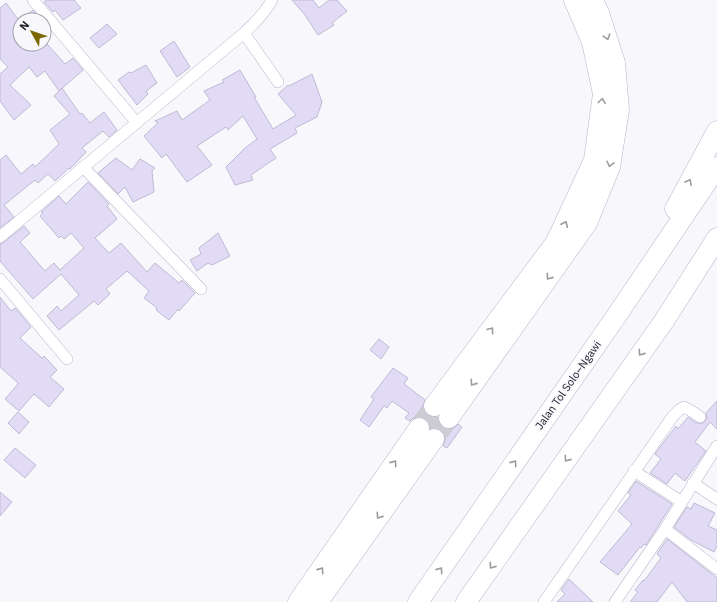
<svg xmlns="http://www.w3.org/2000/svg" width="717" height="602" font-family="'IBM Plex Sans',sans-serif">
	<rect width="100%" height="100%" fill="#f8f7fc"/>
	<path fill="#e2dbf6" stroke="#c0b9d4" d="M46,0h28l7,8 -18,12 -8,-10 -2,2 -9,-10z
		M292,0h21l6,8 10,-8h8l10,11 -15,12 2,2 -16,10 -13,-20z
		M6,3l14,19v22h27l18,20 8,-6 10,12 -24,21 -14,-20 -8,6 -8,-10 -19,18 21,20 -17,15 -14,-19v-27l8,-7 -8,-8v-51z
		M33,10l8,10h-21z
		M107,24l10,10 -18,14 -9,-10z
		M174,41l16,26 -13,10 -17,-26z
		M146,65l11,18 -11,8 2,3 -11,11 -19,-25 11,-8 2,1z
		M240,70l16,27h-2l19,32 23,-14 -18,-21 10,-9 1,1 23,-12 10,28 -5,15 -22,11 2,5 -27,16 6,9 -25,17 2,5 -18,5 -9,-18 19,-19 12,-9 -14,-23 -15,14 -2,-3 -29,19 15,19 -25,17 -21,-28 -4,4 -18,-22 14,-13 -3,-2 22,-10 5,9 28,-20 -6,-9 20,-9 -2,-2z
		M62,88l18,26 2,-1 8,10 14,-11 13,18 -8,7 -6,-6 -21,17 4,4 -14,15 -2,2 -1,-1 -14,13 -7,-7 -10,9 -3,-3 -31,25 10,12 -14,11v-68l6,-5 15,19 12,-10 2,3 24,-23 -9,-14 20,-16 -16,-18z
		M116,158l16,12 8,-11 15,9 -3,3 2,21 -21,10 -8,-15 -7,7 -20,-21z
		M88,182l21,22 -2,2 10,13 -22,19 14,15 12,-10 26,29 8,-9 24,20 3,-3 13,13 -16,18 -1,-2 -9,11 -13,-10 1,-2 -13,-10 5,-7 -22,-20 -21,18 4,5 -12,11 -4,-4 -35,29 -12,-14 10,-10 4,5 18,-16 -18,-21 -28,25 -33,-38v-17l4,-2 20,-16 6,7 -10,9 25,29 9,-8 6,7 24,-22 -13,-15 -7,6 -3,-3 -2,2 -19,-22 3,-3 -2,-1 18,-16 7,8z
		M218,233l12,23 -18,9 -4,-2 -11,8 -7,-11 11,-6 -2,-6z
		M0,297l11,14 4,-3 1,1 15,18 -11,11 22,20 2,-2 13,14 -7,7 14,12 -15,18 -15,-13 -15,17 -14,-12 13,-15v-1l-18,-16z
		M379,339l10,8 -8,12 -11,-9z
		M393,368l15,10 -4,6 21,16 -2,5 1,6 3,4 5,2h6l1,6 4,5 5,1h5l5,-5 4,3 -15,21 -4,-2 2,-6 -1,-6 -3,-4 -6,-2h-5l-1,-5 -3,-4 -6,-2h-6l-4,4 -5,-3 4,-5 -17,-12 -5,7 -3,-2 -15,21 -9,-7 14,-21 -3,-2z
		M717,401v28l-7,-7 -15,20 11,9 -21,30 -10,-8 -8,11 -17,-11 11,-14 -6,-5 21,-28 2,3 10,-12 8,6h7l4,-5 -1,-5z
		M18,412l11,10 -10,12 -11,-11z
		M15,448l21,17 -11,13 -21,-18z
		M636,481l36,23 -26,41 -2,-1 -3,4 -1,-1 -22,28 -18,-13 32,-38 -14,-13 13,-16 -3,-2z
		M0,492l12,10 -12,14z
		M694,503l21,10 -7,13 9,4v16l-3,6 -23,-12 -17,-13 13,-20 4,2z
		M667,539l50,39v24h-30l-15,-20 -15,20h-27l8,-10 -3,-2 8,-10 1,1 17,-23 -4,-4z
		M569,579l24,23h-36l8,-8 -4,-4z"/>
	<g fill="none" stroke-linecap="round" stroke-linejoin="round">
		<path stroke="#cdccd2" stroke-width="20" stroke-dasharray="20 10" stroke-linecap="butt" d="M419,428l15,-22
			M434,439l15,-21"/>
		<defs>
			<path id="minor" d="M33,0l104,123
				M244,33l34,49
				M83,167l118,122
				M0,237l244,-204c11,-10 21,-20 28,-33
				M0,279l67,80
				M634,471l48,31
				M693,483l24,16
				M665,529l52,40
				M544,602l129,-186 6,-6 5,-3 9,5 7,5
				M615,602l50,-73 52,-83"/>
			<path id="motorway" d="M675,209l42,-78
				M434,406l122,-164 38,-82 9,-66 -11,-52 -18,-42
				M449,418l138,-195 23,-56 9,-57 -4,-47 -16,-50 -6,-13
				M298,602l121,-174
				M318,602l116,-163
				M418,602l199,-287 100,-148
				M466,602l198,-281 53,-83"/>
		</defs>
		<use href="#minor" stroke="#bbb4cf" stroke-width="12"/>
		<use href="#motorway" stroke="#bbb4cf" stroke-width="21"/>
		<use href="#minor" stroke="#fff" stroke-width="11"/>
		<use href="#motorway" stroke="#fff" stroke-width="20"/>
	</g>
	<defs><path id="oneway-chevron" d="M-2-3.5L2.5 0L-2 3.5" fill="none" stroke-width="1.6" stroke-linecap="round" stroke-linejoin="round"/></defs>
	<g stroke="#9c9ba0">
		<use href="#oneway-chevron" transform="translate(607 37) rotate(72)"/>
		<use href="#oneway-chevron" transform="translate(602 101) rotate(-82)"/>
		<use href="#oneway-chevron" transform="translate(610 164) rotate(103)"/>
		<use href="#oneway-chevron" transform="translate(689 182) rotate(-61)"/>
		<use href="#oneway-chevron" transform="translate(565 224) rotate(-65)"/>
		<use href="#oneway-chevron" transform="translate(549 277) rotate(125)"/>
		<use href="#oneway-chevron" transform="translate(491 330) rotate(-53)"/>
		<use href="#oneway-chevron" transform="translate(641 353) rotate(125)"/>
		<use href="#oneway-chevron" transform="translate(473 383) rotate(125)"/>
		<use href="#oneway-chevron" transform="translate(567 459) rotate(125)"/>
		<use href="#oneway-chevron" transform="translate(394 463) rotate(-55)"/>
		<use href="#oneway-chevron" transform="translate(514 463) rotate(-55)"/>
		<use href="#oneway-chevron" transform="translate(379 516) rotate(125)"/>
		<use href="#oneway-chevron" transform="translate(492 566) rotate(125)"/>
		<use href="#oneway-chevron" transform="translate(321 570) rotate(-55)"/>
		<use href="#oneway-chevron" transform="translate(440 570) rotate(-55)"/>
	</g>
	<g text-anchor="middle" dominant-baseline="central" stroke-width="3.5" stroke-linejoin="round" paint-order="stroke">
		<g font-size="11" fill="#23212b" stroke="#f8f7fc">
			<text transform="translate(568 385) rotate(-55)">Jalan Tol Solo–Ngawi</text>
		</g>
	</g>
	<g transform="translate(32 32) rotate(310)"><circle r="19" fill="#f8f7fc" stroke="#a3a1a8"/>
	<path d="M0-3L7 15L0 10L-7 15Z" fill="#7c6800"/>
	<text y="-6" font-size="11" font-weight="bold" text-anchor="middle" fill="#23212b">N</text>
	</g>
</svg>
